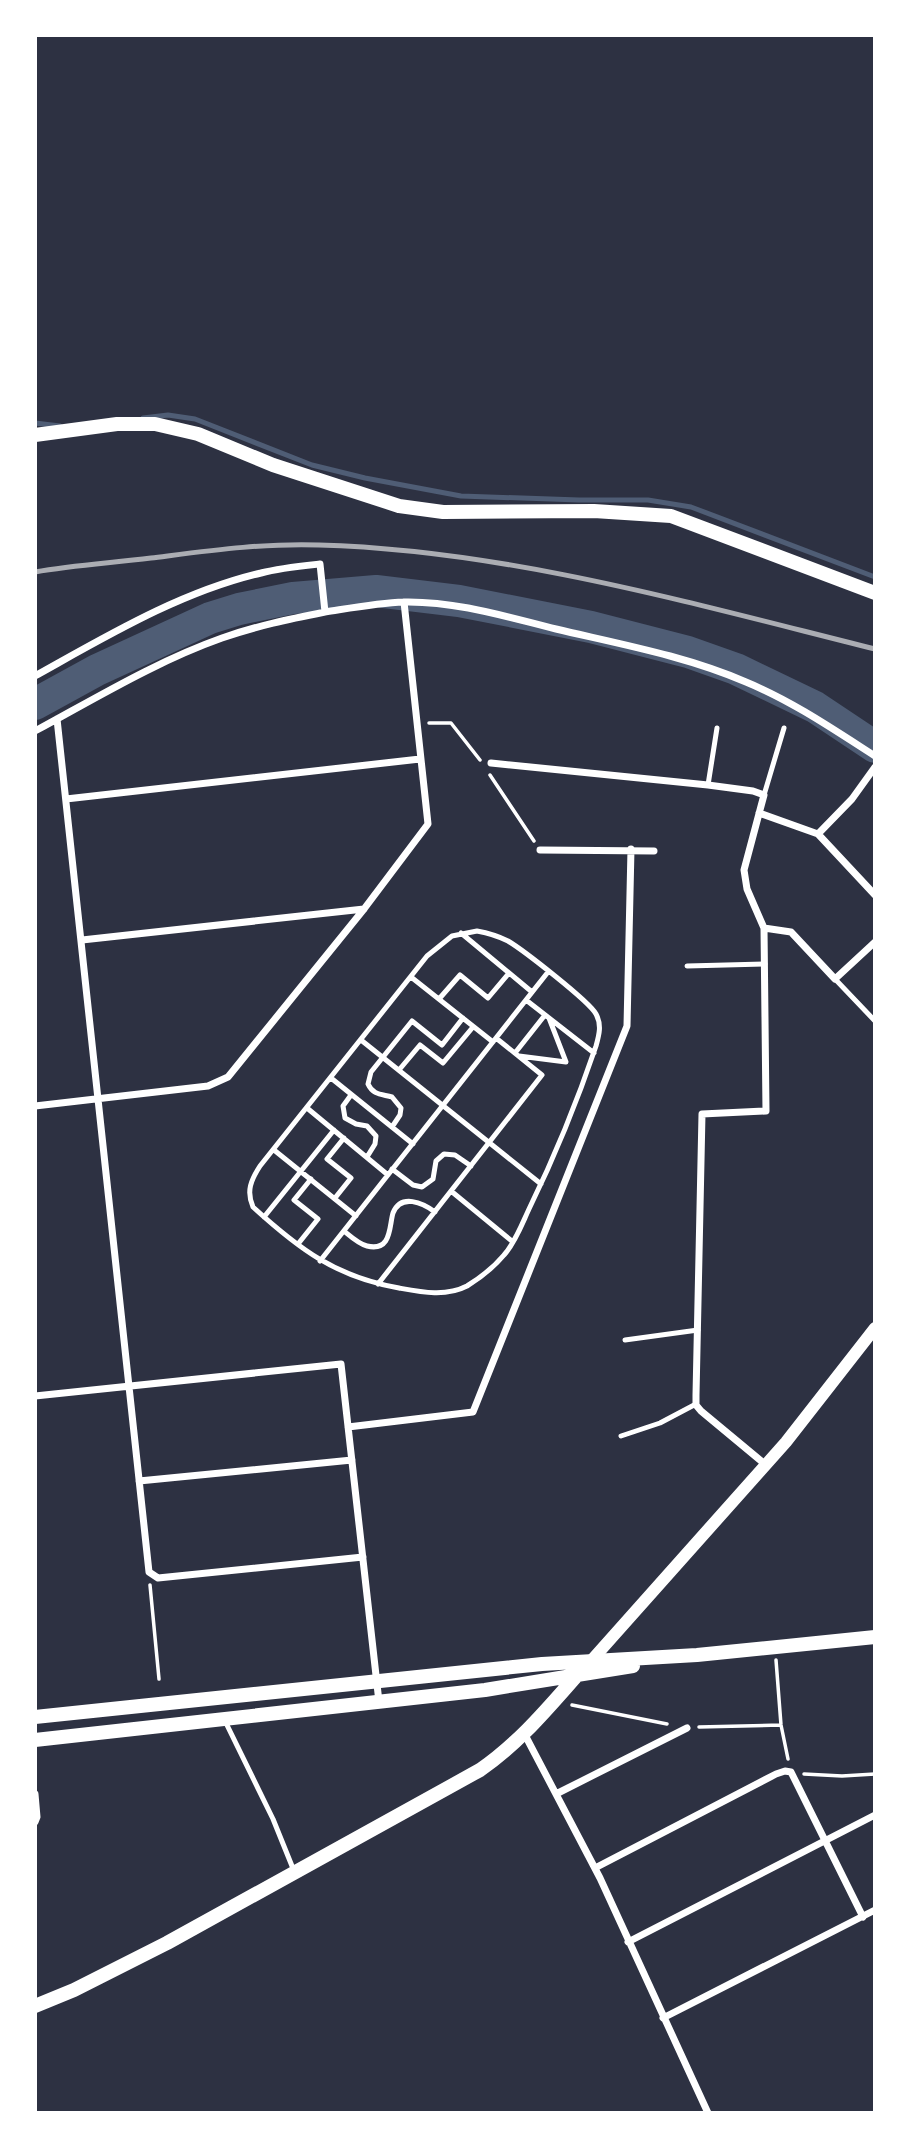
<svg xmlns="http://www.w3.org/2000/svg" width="910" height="2148" font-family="Overpass,sans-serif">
	<rect width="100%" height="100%" fill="#2d3142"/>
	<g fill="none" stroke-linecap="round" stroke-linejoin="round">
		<path stroke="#4f5d75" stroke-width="5" d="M143,418l25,-3 27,4 117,46 53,13 96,18 118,4h69l43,7 184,70
			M35,423l25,3"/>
		<path stroke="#4f5d75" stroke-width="32" d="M35,704l62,-34 113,-52 29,-9 54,-11 83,-7 83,10 132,26 97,25 48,17 79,38 60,40"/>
		<path stroke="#fff" stroke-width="3.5" d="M429,723h22l29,37
			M490,775l44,66
			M150,1585l9,94
			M776,1660l5,65 7,34
			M572,1705l95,19
			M699,1727l82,-2
			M804,1774l38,2 33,-2"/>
		<path stroke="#fff" stroke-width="5" d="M708,785l9,-57
			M764,795l20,-67
			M477,931c11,2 21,5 31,10 15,9 81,60 88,73 6,11 3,21 0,32 -19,56 -41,110 -67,163 -7,15 -14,34 -25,46 -10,12 -24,23 -37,31 -21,11 -46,6 -68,2 -63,-11 -100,-39 -146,-81 -7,-16 -2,-27 7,-41l167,-210 25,-20z
			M461,933l71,59
			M687,966l78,-2
			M411,977l82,65
			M835,979l40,42
			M439,999l21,-24 28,23 21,-25
			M526,1000l68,53
			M361,1040l180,144
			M515,1053l30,-38
			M519,1056l47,6 -17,-44
			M399,1070l21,-25 23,18 30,-36
			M331,1078l82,66
			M351,1095l-8,11 2,12 11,6 11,2 9,10 -1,8 -8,13
			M307,1108l81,67
			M392,1127l8,-12 1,-7 -9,-11c-11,-3 -19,-2 -24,-13l3,-12 41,-51 30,24 21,-27
			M274,1150l82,66
			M392,1169l21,16 9,2 11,-8 3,-18 8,-7 11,1 16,11
			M451,1191l62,51
			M335,1198l16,-20 -24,-19 17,-21
			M264,1217l70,-87
			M344,1231c6,5 15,13 23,15 25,6 22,-20 26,-33 8,-20 30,-10 42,-1
			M298,1244l20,-25 -24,-19 17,-21
			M320,1261l228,-289
			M378,1284l164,-209 -46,-37
			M625,1340l73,-10
			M621,1436l39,-13 36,-19
			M225,1721l48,98 21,52"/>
		<path stroke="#fff" stroke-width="7" d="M325,612c26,-4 53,-9 79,-10 52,-1 103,15 152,27 64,15 130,27 190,53 46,19 87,47 129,74
			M35,676c72,-40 145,-84 226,-103 19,-5 40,-7 59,-9l5,48c-35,7 -69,14 -103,26 -65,23 -126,60 -187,93
			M57,719l92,853 9,6 205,-21
			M491,763l217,22 45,6 11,4 -20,75 3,19 17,39 2,183 -64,3 -6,281v10l5,6 65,54
			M66,799l354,-40
			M759,813l59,21 57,61
			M818,834l34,-35 23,-32
			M540,850l114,1
			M764,928l27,4 44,47 40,-37
			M82,940l282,-31
			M35,1106l173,-20 20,-9 136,-168 64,-85 -24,-222
			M35,1396l306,-32 38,338
			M348,1427l125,-15 154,-386 4,-177
			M139,1481l213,-21
			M525,1735l75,143 108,235
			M35,1794l2,23 -2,5
			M556,1794l131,-66
			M595,1868l181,-94 9,-3 6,1 72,145
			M628,1942l247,-127
			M663,2018l212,-108"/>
		<path stroke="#fff" stroke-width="12" d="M591,1661l195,-219 89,-114"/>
		<path stroke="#fff" stroke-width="14" d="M35,435l82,-11h38l43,10 75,31 126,41 44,6 151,-1 77,5 204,77
			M35,1717l507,-53 155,-9 178,-18
			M35,1740l450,-50 148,-24
			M35,2006l39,-16 93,-47 313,-173c39,-27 67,-61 98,-96"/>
		<path stroke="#abadb3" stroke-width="5" d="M35,572c39,-7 77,-9 116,-14 56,-7 111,-15 168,-13 187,5 375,59 556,104"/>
	</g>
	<rect width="910" height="2148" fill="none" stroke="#ffffff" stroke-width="74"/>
</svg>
